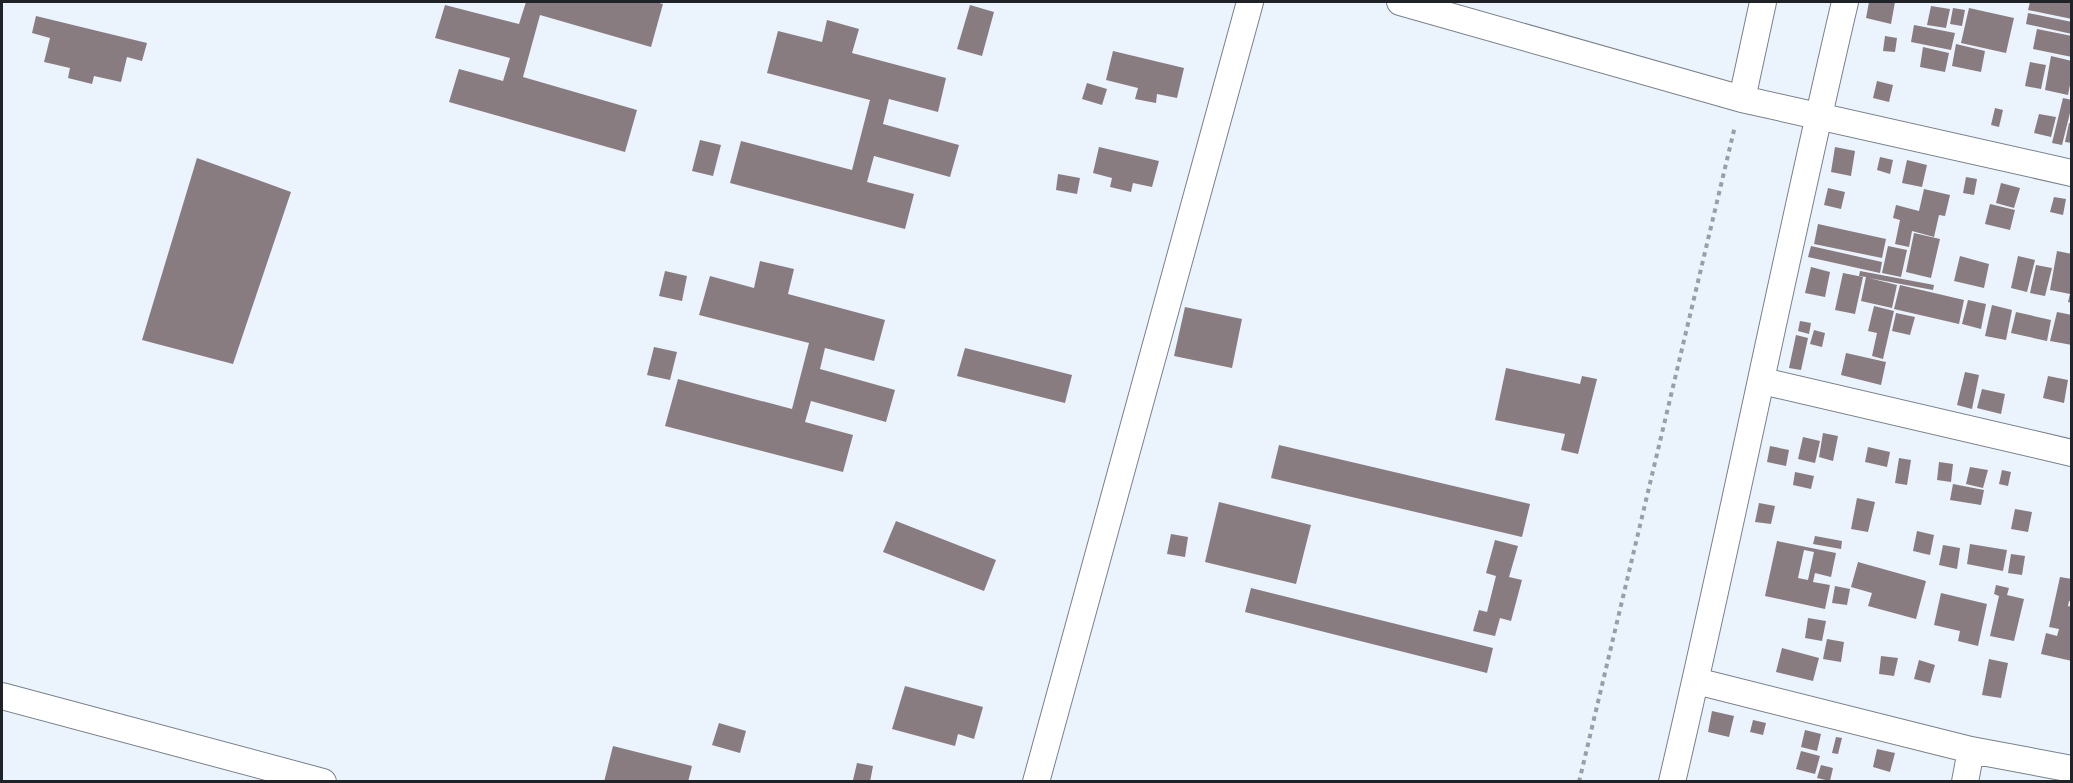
<svg xmlns="http://www.w3.org/2000/svg" width="2073" height="783" font-family="'PT Serif',serif">
	<rect width="100%" height="100%" fill="#ebf3fd"/>
	<path fill="#887c80" fill-rule="evenodd" d="M526,2h130l7,2 -12,43 -111,-32 -17,62 114,33 -12,42 -176,-50 10,-33 44,12 7,-23 -75,-20 10,-33 74,19z
		M1869,2h26l-4,22 -25,-6z
		M2030,2h42v17l-44,-9z
		M970,5l24,7 -12,44 -25,-7z
		M1931,6l19,3 -4,19 -19,-3z
		M1953,8l12,2 -3,16 -12,-2z
		M1969,8l45,10 -8,35 -45,-10z
		M2028,13l44,9v12l-46,-10z
		M36,16l111,27 -5,18 -15,-4 -6,25 -27,-6 -2,8 -24,-6 2,-10 -26,-6 6,-24 -18,-5z
		M827,20l32,9 -7,24 94,25 -8,34 -49,-13 -6,25 76,21 -9,32 -76,-21 -7,26 47,12 -9,35 -175,-46 11,-42 111,29 18,-70 -103,-27 11,-42 44,11z
		M1914,25l41,8 -4,17 -40,-8z
		M2037,29l35,7v21l-39,-8z
		M1885,36l12,2 -2,14 -12,-1z
		M1956,44l29,7 -4,21 -29,-6z
		M1923,47l26,6 -4,19 -25,-5z
		M1113,51l71,17 -7,30 -20,-4 -1,9 -21,-4 3,-11 -32,-8z
		M2051,56l21,5v14l-4,20 -23,-5z
		M2030,62l16,3 -5,24 -16,-3z
		M1877,81l16,4 -4,17 -16,-4z
		M1087,83l20,6 -5,16 -20,-6z
		M2063,98l9,2v5l-10,40 -10,-2z
		M1995,108l8,2 -4,17 -8,-2z
		M2039,114l17,3 -5,20 -17,-4z
		M2069,123h3v20l-7,-1z
		M700,140l21,5 -8,31 -21,-5z
		M1099,147l60,14 -7,26 -19,-4 -2,9 -21,-5 2,-9 -19,-5z
		M1835,147l20,4 -4,25 -20,-4z
		M1880,157l13,3 -3,14 -13,-4z
		M197,158l94,34 -58,172 -91,-24z
		M1907,160l20,5 -5,22 -20,-4z
		M1058,174l22,4 -3,16 -21,-4z
		M1966,177l11,2 -3,16 -11,-2z
		M2001,183l19,5 -6,20 -18,-5z
		M1828,188l17,4 -4,17 -17,-4z
		M1924,189l26,6 -5,21 -6,-1 -5,22 -22,-6 -3,16 -14,-3 5,-24 -7,-2 3,-13 23,6z
		M2054,197l12,2 -3,16 -13,-3z
		M1990,204l25,6 -5,20 -25,-6z
		M1818,224l68,15 -4,19 -68,-14z
		M1914,233l26,6 -9,39 -25,-6z
		M1811,246l71,16 -2,11 -72,-16z
		M1888,246l19,4 -6,27 -19,-4z
		M2057,251l15,3v49l-4,-1 2,-8 -20,-4z
		M1960,256l29,8 -5,24 -30,-7z
		M2018,256l17,4 -8,32 -16,-4z
		M760,261l34,8 -6,25 97,26 -11,41 -49,-13 -5,21 75,21 -9,32 -75,-21 -6,21 48,13 -10,37 -178,-46 13,-47 114,30 17,-66 -110,-28 11,-39 44,12z
		M2036,265l16,3 -7,28 -15,-3z
		M1811,267l19,5 -5,25 -20,-4z
		M665,271l22,5 -5,25 -23,-5z
		M1860,271l74,14 -1,5 -64,-12 28,7 -5,23 -31,-7 5,-24 -7,-1z
		M1843,273l20,4 -8,37 -20,-4z
		M1900,285l64,15 -5,24 -65,-15z
		M1968,300l18,4 -5,25 -19,-5z
		M1992,305l20,5 -6,30 -21,-4z
		M1874,306l20,5 -11,48 -11,-3 5,-23 -9,-2z
		M1185,307l57,12 -10,49 -58,-12z
		M2016,312l35,8 -4,21 -36,-8z
		M2057,312l15,3v30l-22,-4z
		M1896,313l19,4 -5,18 -18,-4z
		M1800,321l11,2 -2,11 -11,-3z
		M1814,330l11,3 -3,14 -12,-3z
		M1796,335l12,3 -7,32 -12,-2z
		M654,347l23,5 -7,28 -23,-5z
		M965,348l107,27 -7,28 -108,-27z
		M1846,353l40,9 -5,23 -40,-10z
		M1506,368l74,16 2,-8 15,3 -19,75 -17,-4 4,-16 -70,-14z
		M1965,372l14,3 -7,34 -15,-4z
		M2048,376l20,4 -4,23 -21,-5z
		M1982,389l23,5 -4,20 -24,-6z
		M1823,433l15,3 -5,25 -14,-4z
		M1803,437l17,4 -5,22 -17,-4z
		M1279,445l251,59 -8,33 -251,-59z
		M1770,446l19,4 -3,16 -19,-4z
		M1868,447l22,5 -3,15 -22,-5z
		M1899,458l12,2 -4,25 -12,-2z
		M1939,462l14,2 -2,18 -14,-2z
		M1970,467l18,3 -5,18 -17,-4z
		M2002,470l9,2 -3,14 -9,-2z
		M1795,472l19,4 -3,13 -18,-4z
		M1953,484l31,6 -3,15 -31,-5z
		M1857,498l18,4 -7,30 -17,-3z
		M1219,502l92,23 -15,59 -91,-22z
		M1759,503l16,3 -4,18 -16,-2z
		M2015,509l17,3 -4,20 -17,-3z
		M896,521l100,39 -12,31 -101,-39z
		M1917,531l17,4 -4,20 -17,-4z
		M1171,534l17,3 -3,20 -18,-3z
		M1815,536l27,5 -1,8 -28,-5z
		M1495,540l23,6 -9,31 13,3 -11,41 -11,-3 -5,18 -22,-5 6,-21 8,2 9,-36 -10,-3z
		M1777,541l59,12 -5,24 -16,-4 -2,9 17,3 -5,24 -60,-13zM1804,550l10,2 -6,28 -10,-2z
		M1970,544l37,6 -4,21 -36,-7z
		M1943,545l17,3 -3,21 -18,-4z
		M2011,554l14,2 -3,19 -14,-2z
		M1858,562l68,19 -10,38 -48,-13 4,-13 -21,-6z
		M2060,577l12,2v23l-3,-1 -1,5 4,1v54l-31,-7 5,-21 11,3 2,-7 -10,-2z
		M1996,585l13,3 -2,7 17,4 -10,42 -24,-5 9,-40 -5,-2z
		M1835,586l15,3 -3,16 -15,-2z
		M1251,588l242,60 -6,25 -242,-61z
		M1941,593l46,11 -9,42 -20,-5 2,-10 -26,-6z
		M1808,618l18,3 -4,20 -17,-3z
		M1827,639l17,3 -3,20 -18,-3z
		M1782,648l37,10 -6,23 -37,-9z
		M1881,656l17,2 -4,18 -15,-2z
		M1989,659l19,4 -7,35 -19,-3z
		M1919,660l16,5 -5,18 -16,-4z
		M905,686l78,21 -9,32 -16,-5 -3,12 -63,-17z
		M1712,711l22,5 -5,21 -21,-5z
		M1753,720l13,3 -3,12 -13,-3z
		M719,723l27,8 -6,22 -28,-8z
		M1805,730l16,4 -4,17 -16,-4z
		M1836,737l6,1 -4,16 -6,-1z
		M613,746l79,20 -4,16h-84z
		M1877,749l18,4 -5,19 -17,-5z
		M1801,751l19,5 -5,18 -19,-5z
		M857,763l16,3 -3,16 -17,-2z
		M1821,765l12,3 -3,13 -13,-3z"/>
	<g fill="none" stroke-linecap="round" stroke-linejoin="round">
		<defs>
			<path id="street" d="M1400,2l342,97 330,74
				M1742,99l21,-97
				M1762,381l310,72
				M1696,681l275,69 101,19
				M2,696l321,86
				M1036,782l214,-780
				M1672,782c61,-260 112,-521 173,-780
				M1965,782l6,-32"/>
		</defs>
		<use href="#street" stroke="#798189" stroke-width="28"/>
		<path stroke="#999fa6" stroke-width="4" stroke-dasharray="4.5 4.5" stroke-linecap="butt" d="M1579,782l156,-656"/>
		<use href="#street" stroke="#fff" stroke-width="26"/>
	</g>
	<rect width="2073" height="783" fill="none" stroke="#1f2226" stroke-width="6"/>
</svg>
